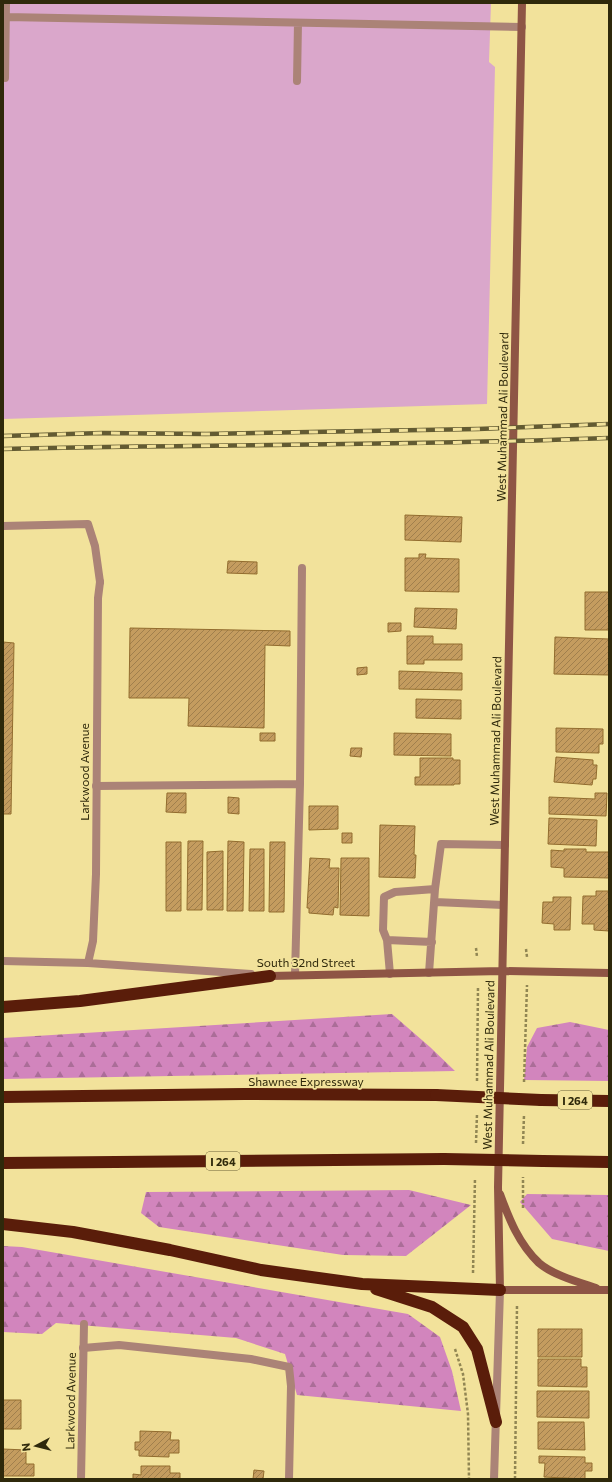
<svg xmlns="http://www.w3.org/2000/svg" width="612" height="1482" font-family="Commissioner,sans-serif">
	<defs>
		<pattern id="forest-firs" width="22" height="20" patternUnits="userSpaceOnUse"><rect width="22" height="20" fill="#d285bd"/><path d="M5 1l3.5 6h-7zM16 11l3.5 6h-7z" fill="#ab6d98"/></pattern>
		<pattern id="building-hatch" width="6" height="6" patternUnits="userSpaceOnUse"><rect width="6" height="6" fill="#c49c5f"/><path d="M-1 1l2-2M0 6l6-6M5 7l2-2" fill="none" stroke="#a07f4d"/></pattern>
	</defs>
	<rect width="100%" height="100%" fill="#f2e29b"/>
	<path fill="url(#forest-firs)" d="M392,1014l38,33 25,24 -452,8v-41z
		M570,1022l39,8v51l-85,-1 3,-33 10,-19z
		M409,1190l62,15 -65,51 -63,-1 -184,-28 -18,-14 5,-21z
		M527,1194l82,1v56l-57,-12 -32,-37z
		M3,1246l19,1 386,67 32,23 12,34 9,40 -164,-16 -12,-41 -49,-16 -180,-15 -14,11 -39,-2z"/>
	<path fill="#daa7cb" d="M3,3h488l-2,59 6,5 -8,337 -484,15z"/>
	<path fill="url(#building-hatch)" stroke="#926c2e" d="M405,515l57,2 -1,25 -56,-2z
		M419,554h7l-1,4 34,1v33l-54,-1v-33h14z
		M228,561l29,1v12l-30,-1z
		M585,592h24v38h-24z
		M415,608l42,1 -1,20 -42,-2z
		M388,623h13v8l-13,1z
		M130,628l160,3v15l-25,-1 -1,83 -76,-2 1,-28h-60z
		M407,636h26v8h29v16h-38v4h-17z
		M555,637l54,2v36l-55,-1z
		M3,642l11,1 -3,171h-8z
		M367,667v7l-10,1v-7z
		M399,671l63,2v17l-63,-1z
		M416,699l45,1v19l-45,-1z
		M556,728l47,1v15h-4v9l-43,-1z
		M260,733h15v8h-15z
		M394,733l57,1v22l-57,-1z
		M351,748h11l-1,9 -11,-1z
		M556,757l37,3v5h4l-1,14h-3l-1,6 -38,-3z
		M420,758h33v2h7v24h-6v1h-39v-8h5z
		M167,793h19v20l-20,-1z
		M595,793h12l-1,23 -57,-2v-17l46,2z
		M228,797l11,1v16l-11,-1z
		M309,806h29v23l-29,1z
		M549,818l48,2 -1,26 -48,-2z
		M380,825l35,1 -1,29h2l-1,23 -36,-1z
		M342,833h10v10h-10z
		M188,841h15l-1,69h-15z
		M228,841l16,1 -1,69h-16z
		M166,842h15v69h-15z
		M270,842h15l-1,70h-15z
		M250,849h14v62h-15z
		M564,849h22v3h23v26l-45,-1v-9l-13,-1v-17l13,1z
		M223,851v59h-16v-58z
		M310,858l20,1 -1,9h10l-1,40 -4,-1 -1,8 -24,-2v-5h-2z
		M341,858h28v58l-29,-1z
		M596,891h13v40l-15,-1v-6h-12l1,-28h13z
		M553,897h18l-1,33h-16v-6l-12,-1 1,-21h10z
		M538,1329h44v28h-44z
		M538,1359h43v8h6v20l-49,-1z
		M537,1391h52v27l-52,-1z
		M3,1400h18v29h-18z
		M538,1422h46l1,28 -47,-1z
		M140,1431l31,1 -1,8h9v13h-10v4l-30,-1v-6h-4v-8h5z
		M3,1449l23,1v14h8v12h-31z
		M539,1456l46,1v6h7v8h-7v8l-41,-2 1,-14h-6z
		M141,1466h29v7h10v6h-47v-5l8,1z
		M254,1470l10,1 -1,8h-10z"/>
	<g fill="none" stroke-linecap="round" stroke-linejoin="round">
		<path stroke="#918653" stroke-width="2.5" stroke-dasharray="3 2" stroke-linecap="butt" d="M476,948l1,9
			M526,949l1,8
			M477,1081l1,-95
			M524,1082l3,-97
			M476,1143l1,-29
			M523,1144l1,-29
			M523,1208v-31
			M473,1273l2,-95
			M455,1349l8,25 5,40 1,65
			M515,1479l2,-174"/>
		<path stroke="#ab8377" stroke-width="8" d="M6,17l516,10
			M5,78l1,-75
			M297,81l1,-58
			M3,526l85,-2 7,22 5,36
			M96,786l204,-2 2,-216
			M435,902l68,3
			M387,940l45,2
			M429,973l6,-84 6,-45 64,1
			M390,974l-3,-34 -4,-10 1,-33 11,-5 40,-3
			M295,975l5,-191
			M83,1348l36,-3 132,14 38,8 2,19 -2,93"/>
		<path stroke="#ab8377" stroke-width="8" d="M3,961l85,2 163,11
			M88,963l5,-22 3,-67 2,-276 2,-16
			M81,1479l3,-155"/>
		<path stroke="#ab8377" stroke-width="8" d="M494,1479l6,-189"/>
		<path stroke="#8e5545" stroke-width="8" d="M522,3l-24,1184 2,103h109
			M270,976l232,-5 107,2
			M500,1194c9,25 19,50 39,69 14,12 39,19 57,25"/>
		<path stroke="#5a1d0a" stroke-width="12" d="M3,1007l77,-6 190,-25
			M3,1097l241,-3 192,1
			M541,1100l68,1
			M543,1161l66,1
			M3,1163l441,-4
			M3,1224l70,8 97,18 91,20 101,14 138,6
			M376,1289l56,18 31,20 14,22 19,73"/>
		<defs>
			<path id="rail" d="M3,436l99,-3 104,1 272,-5 131,-5
				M3,449c202,-5 404,-3 606,-11"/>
		</defs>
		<use href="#rail" stroke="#635b32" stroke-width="4.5"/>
		<use href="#rail" stroke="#f2e29b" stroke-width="3" stroke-dasharray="9" stroke-linecap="butt"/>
		<path stroke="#5a1d0a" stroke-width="12" d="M436,1095l105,5
			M444,1159l99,2"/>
	</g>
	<g text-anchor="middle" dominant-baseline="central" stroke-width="3.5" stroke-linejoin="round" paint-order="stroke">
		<g fill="#f2e29b" stroke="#6a6036" stroke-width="1">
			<rect x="558" y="1091" width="34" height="18" rx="3"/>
			<rect x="206" y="1152" width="34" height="18" rx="3"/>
		</g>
		<g font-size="11" font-weight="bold" fill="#2f290b">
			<text x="575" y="1100">I 264</text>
			<text x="223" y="1161">I 264</text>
		</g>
		<g font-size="12" fill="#2f290b" stroke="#f2e29b">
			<text transform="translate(502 417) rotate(-89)">West Muhammad Ali Boulevard</text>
			<text transform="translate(495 741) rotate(-89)">West Muhammad Ali Boulevard</text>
			<text transform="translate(84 772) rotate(-90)">Larkwood Avenue</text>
			<text x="306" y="962">South 32nd Street</text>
			<text transform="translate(488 1065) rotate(-89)">West Muhammad Ali Boulevard</text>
			<text x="306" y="1081">Shawnee Expressway</text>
			<text transform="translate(70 1401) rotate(-89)">Larkwood Avenue</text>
		</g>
	</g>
	<rect width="612" height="1482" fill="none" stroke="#2f290b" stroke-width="8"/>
	<g transform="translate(36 1446) rotate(263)" stroke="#f2e29b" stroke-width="3" paint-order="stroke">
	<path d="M0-3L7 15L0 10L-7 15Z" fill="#2f290b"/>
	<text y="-6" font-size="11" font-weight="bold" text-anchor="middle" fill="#2f290b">N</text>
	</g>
</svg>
